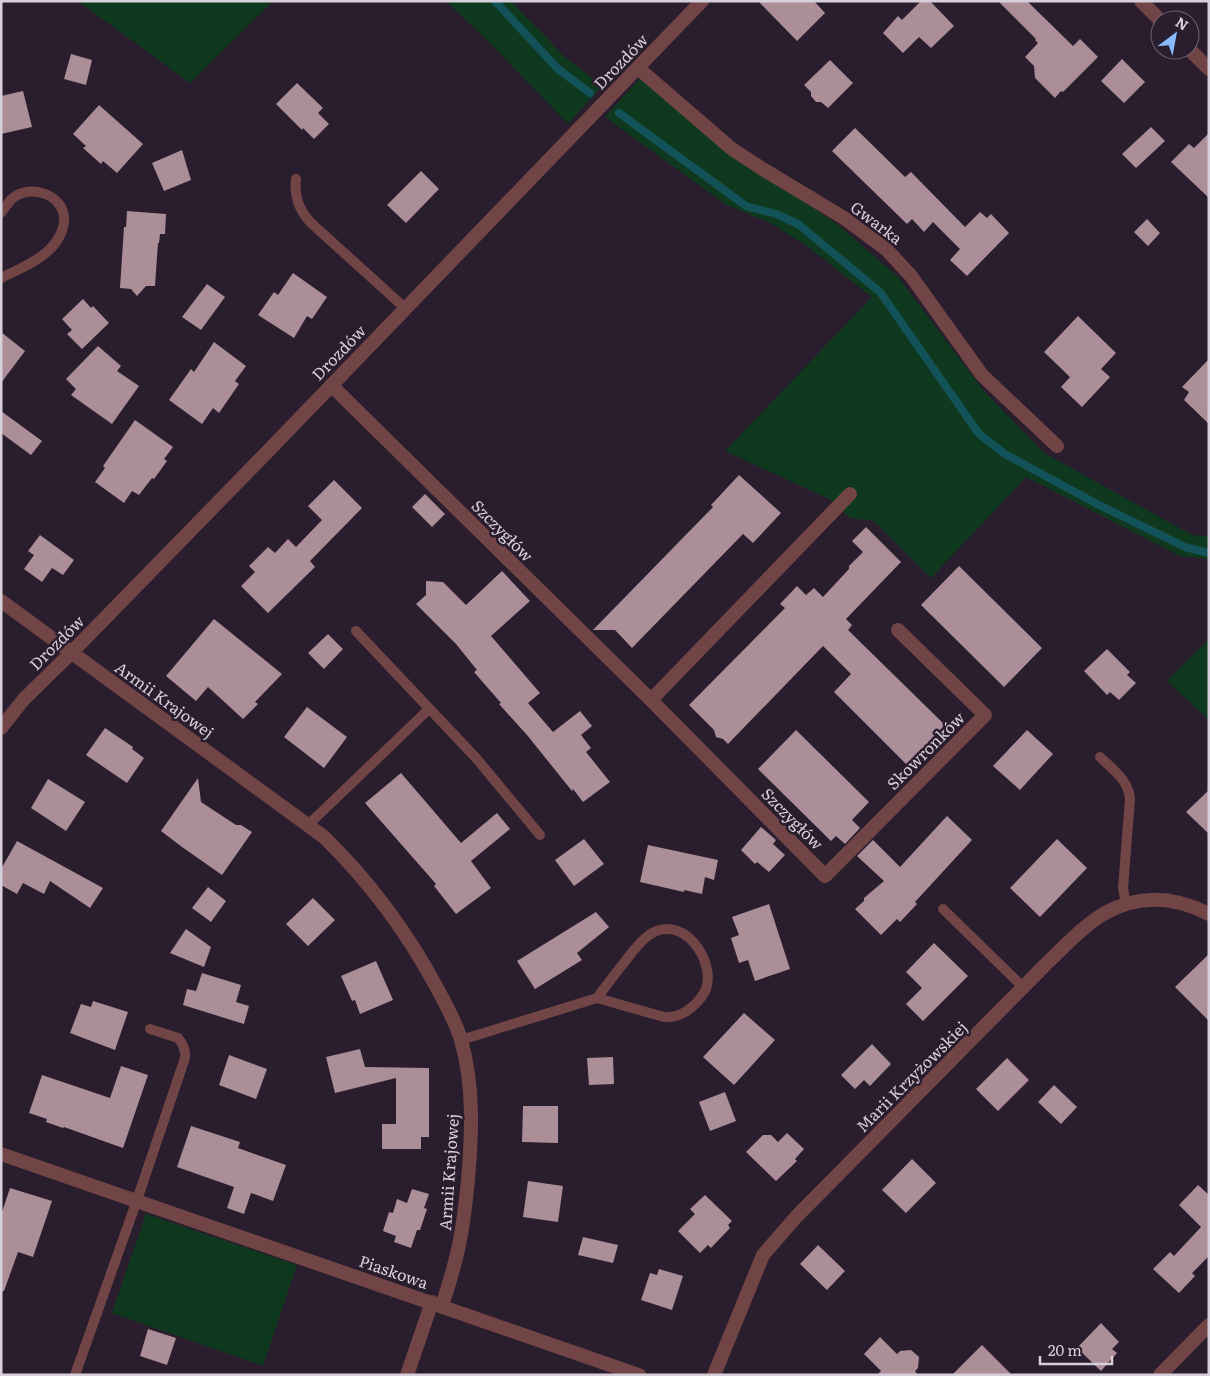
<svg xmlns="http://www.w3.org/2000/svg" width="1210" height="1376" font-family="Literata,serif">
	<rect width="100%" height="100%" fill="#2a1d2e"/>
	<path fill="#0f391e" d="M78,1h195l-83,82z
		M446,1h65l54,56 37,29 -34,38 -77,-80z
		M641,77l82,71 114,76 61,53 86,114 60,62 148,82 17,1v23l-29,-3 -154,-79 -95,101 -57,-57 -24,-3 -21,-19 -104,-48 147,-154 -64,-50 -36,-23 -47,-20 -120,-87z
		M1209,639v81l-42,-39z
		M146,1214l151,51 -34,101 -151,-53z"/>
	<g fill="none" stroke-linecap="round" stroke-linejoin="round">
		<path stroke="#145259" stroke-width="8" d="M495,1l63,68 32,24
			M619,113l127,93 30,8 22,10 82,68 99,142 26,20 92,50 88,43 24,6"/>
	</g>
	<path fill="#ab8e97" d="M758,1h56l11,12 -28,28z
		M921,1h9l24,25 -23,22 -12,-11 -16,16 -20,-20 15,-17 4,4z
		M998,1h29l46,45 7,-7 18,18 -35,35 -2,-1 -6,7 -20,-20 -1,-12 -9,-9 13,-14 -3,-3 1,-1z
		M71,54l21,6 -6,25 -22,-6z
		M1122,59l23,23 -21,21 -23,-22z
		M830,60l23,23 -25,25 -7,-6h-5l-5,-6v-4l-7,-7z
		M297,83l26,25 -5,5 11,11 -15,15 -11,-11 -1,2 -26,-26z
		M23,91l9,36 -31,7v-38z
		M99,105l44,39 -26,29 -14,-12 -2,3 -18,-16 3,-2 -13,-12z
		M1151,127l14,14 -29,27 -14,-14z
		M855,128l50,49 6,-5 54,55 15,-15 7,6 4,-4 18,19 -42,43 -17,-16 10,-11 -27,-27 -9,10 -12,-13 -5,5 -75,-73z
		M1209,133v65l-38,-36 18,-18 5,4z
		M182,150l9,30 -27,11 -12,-28z
		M421,171l18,18 -33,34 -19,-18z
		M127,211l39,3 -1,20h-5l-1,9h-1l-3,43h-9l-9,10 -6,-7 -11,-1 4,-61h2z
		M1147,219l13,14 -12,13 -14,-14z
		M293,273l34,24 -15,22 -5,-3 -13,22 -36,-23 16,-23 4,3z
		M207,284l18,13 -24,33 -19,-13z
		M83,299l8,9 2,-2 16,17 -27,26 -15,-15 5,-4 -10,-11z
		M1078,316l38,37 -15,16 9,8 -28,30 -21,-20 9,-10 -26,-25z
		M1,332l24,19 -24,32z
		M214,342l32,24 -11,15 4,3 -20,29 -6,-5 -11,16 -33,-24 22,-31 3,3z
		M98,346l23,20 -4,5 22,15 -27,38 -41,-29 5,-6 -10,-10z
		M1209,359v65l-25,-24 5,-8 -7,-5z
		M1,411l41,30 -11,14 -30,-22z
		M135,420l38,27 -9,12 3,2 -13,18 -2,-1 -13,17 -7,-4 -8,12 -29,-21 10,-14 -2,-2z
		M739,475l42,38 -28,30 -10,-9 -111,114 -17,-18h-22l120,-123 -2,-2z
		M334,480l28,28 -52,53 5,6 -47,46 -27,-27 14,-14 -6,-6 19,-19 7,6 13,-14 8,8 26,-27 -14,-14z
		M425,494l20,20 -13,13 -20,-20z
		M866,527l35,35 -55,57 6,6 -4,5 97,95 -38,40 -73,-73 17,-18 -28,-28 -95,98 -5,-5 -7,-2 -2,-7 -25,-25 96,-97 -5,-4 17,-18 9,9 8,-7 9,9 26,-28v-3l14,-14 -11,-11z
		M40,535l34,25 -11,15 -11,-7 -10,14 -18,-13 10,-14 -6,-4z
		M959,566l83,82 -38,39 -83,-82z
		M502,571l28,30 -39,35 49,57 -12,10 25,29 27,-21 12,15 -11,9 10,13 -5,4 24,30 -27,20 -10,-13 -1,2 -45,-56 -28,-31 2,-1 -27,-31 3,-2 -21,-26 -40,-40 10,-9v-14l17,1 23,23z
		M214,619l68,55 -27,28 3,2 -15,15 -35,-32 -12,14 -30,-25z
		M328,634l15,15 -19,20 -16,-16z
		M1107,649l23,23 -3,3 9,8 -17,17 -9,-8 -3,3 -23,-24z
		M307,707l40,30 -23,31 -40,-31z
		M105,728l28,19 -1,2 12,9 -17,25 -41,-28z
		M796,730l73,72 -17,18 8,8 -15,16 -9,-8 -5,5 -73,-72z
		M1027,730l26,24 -33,36 -27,-24z
		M401,773l60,70 36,-30 13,16 -39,32 20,27 -35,26 -22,-28 2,-2 -71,-81z
		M198,778l3,24 35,23h5l11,7 -30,43 -40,-28 -21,-16z
		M48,779l37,23 -19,29 -35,-23z
		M1209,790v44l-23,-22z
		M947,816l25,24 -57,62 2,2 -17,18 -3,-3 -16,16 -26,-26 9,-8v-3l20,-17 -27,-25 16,-16 27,27z
		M761,827l15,13 -3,4 12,11 -16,17 -12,-10 -2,2 -14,-14z
		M584,839l20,25 -30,22 -19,-26z
		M1057,839l30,29 -47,49 -30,-29z
		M17,841l86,47 -13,20 -40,-27 -6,13 -21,-11 -6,11 -16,-9v-16z
		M648,845l70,15 -4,20 -9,-3 -3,17 -18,-4v2l-44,-10z
		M208,887l18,14 -15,21 -19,-14z
		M313,898l22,22 -27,26 -22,-22z
		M769,904l21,65 -35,12 -7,-21 -9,3 -8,-25 8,-3 -7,-18z
		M596,912l13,15 -32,26 5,7 -47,29 -18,-28z
		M186,929l25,18 -7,20 -34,-14z
		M934,943l34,33 -45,45 -17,-17 16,-16 -16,-16z
		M1209,954v67l-34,-34z
		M376,961l17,39 -33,14 -5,-14 -3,1 -11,-25z
		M202,973l39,12 -5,17 13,4 -5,18 -61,-19 4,-16 9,2z
		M93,1001l35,11 -13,38 -45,-17 11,-29 10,3z
		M744,1013l31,27 -41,45 -31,-28z
		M872,1044l19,20 -21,22 -6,-6 -9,9 -14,-14z
		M360,1049l5,18 64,1v69h-8v12h-39v-25h14v-46l-61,15 -9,-36z
		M229,1055l38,14 -11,30 -37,-14z
		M613,1057l1,27 -25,1 -2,-27z
		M1007,1058l22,22 -31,31 -22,-22z
		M121,1066l27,9 -25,73 -59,-21 -1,1 -17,-6 1,-3 -18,-6 13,-38 68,23z
		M1054,1085l23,22 -16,17 -23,-22z
		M725,1092l11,29 -26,10 -11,-29z
		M523,1106h35v37l-36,-1z
		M191,1126l49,16 -2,6 48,17 -13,36 -22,-8 -7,21 -17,-6 7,-21 -57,-20z
		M787,1133l17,16 -9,10 2,2 -21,20 -30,-29 17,-17h8l7,7z
		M912,1159l24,24 -30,30 -24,-23z
		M528,1181l35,5 -5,36 -35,-5z
		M1198,1185l11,10v61l-17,17 3,3 -16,17 -26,-24 17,-17 4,4 27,-29 -22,-22z
		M10,1188l42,13 -19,56 -15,-5 -14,39h-3v-76z
		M412,1189l17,5 -5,14 3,1 -7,21h-3l-6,18 -17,-6 2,-6 -13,-5 6,-19 4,1 4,-14 10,4z
		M705,1195l27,26 -4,4 2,3 -19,20 -3,-3 -8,8 -22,-22 17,-17 -5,-5z
		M583,1237l35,8 -5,18 -35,-8z
		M818,1245l27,26 -18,19 -27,-26z
		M659,1269l24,7 -11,34 -31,-10 9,-27 7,2z
		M1101,1323l18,19 -7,7 5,4 -16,18 -24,-23z
		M148,1329l28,9 -9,27 -27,-9z
		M880,1337l17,17 3,-3 11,-1 8,7 -1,11 -3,3 3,4h-41l4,-4 -17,-17z
		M982,1345l30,30h-60z"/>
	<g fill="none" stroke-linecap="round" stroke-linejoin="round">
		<path stroke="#714545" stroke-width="10" d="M296,179c-2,18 3,30 14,43l95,86
			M1,213c4,-5 7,-11 12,-15 17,-14 49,-4 51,19 1,13 -7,26 -16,34 -13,12 -31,19 -47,27
			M356,631l120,127 64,77
			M1100,757c13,13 28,22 30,42l-6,76 -1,13 3,17
			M308,825l121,-116
			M943,909l80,78
			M461,1040l136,-42 67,19c12,1 20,-3 28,-10 6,-5 11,-11 14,-18 10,-29 -24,-77 -57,-54 -11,8 -18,19 -26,29 -9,11 -17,22 -26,34
			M75,1375l62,-175 48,-142c1,-6 -2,-15 -7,-20l-28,-9"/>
		<path stroke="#714545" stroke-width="14" d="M638,68l94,81 29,19 83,50 43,32 24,26 71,99 75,71
			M331,385l320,315 174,176 160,-161 -87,-85
			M1,601l323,236c46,45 83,95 113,151 9,17 19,34 24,52 13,45 11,94 7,140 -2,20 -4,40 -8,60 -4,22 -11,44 -18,66
			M651,700l199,-206
			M1,728l23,-29 47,-46 201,-206 430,-446
			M1,1154l638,221
			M407,1375l25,-73
			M714,1375l49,-120 33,-38 250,-253c19,-18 37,-38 59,-51 35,-19 69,-17 104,1
			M1160,1375l49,-50"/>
		<path stroke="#714545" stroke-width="14" d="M1141,1l19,19
			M1190,50l19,19"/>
	</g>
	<g text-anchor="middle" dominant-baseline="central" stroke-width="5" stroke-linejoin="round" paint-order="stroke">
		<g font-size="16" fill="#d7cfda" stroke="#2a1d2e">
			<text transform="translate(620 61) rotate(-46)">Drozdów</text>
			<text transform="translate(877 222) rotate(37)">Gwarka</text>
			<text transform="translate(338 352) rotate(-46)">Drozdów</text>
			<text transform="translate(503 530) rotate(45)">Szczygłów</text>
			<text transform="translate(56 642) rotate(-45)">Drozdów</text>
			<text transform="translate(165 699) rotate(36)">Armii Krajowej</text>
			<text transform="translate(925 750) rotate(-45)">Skowronków</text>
			<text transform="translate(793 818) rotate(45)">Szczygłów</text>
			<text transform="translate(911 1076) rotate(-45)">Marii Krzyżowskiej</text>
			<text transform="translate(448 1172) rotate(-86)">Armii Krajowej</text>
			<text transform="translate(394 1271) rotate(19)">Piaskowa</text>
		</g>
	</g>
	<rect width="1210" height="1376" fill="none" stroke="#d7cfda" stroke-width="5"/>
	<g transform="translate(1175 35) rotate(32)"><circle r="24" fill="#2a1d2e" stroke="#6f6473"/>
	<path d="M0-4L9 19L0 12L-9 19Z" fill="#87bbfb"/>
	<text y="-8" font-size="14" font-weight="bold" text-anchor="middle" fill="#d7cfda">N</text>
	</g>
	<path d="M1040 1356v8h72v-8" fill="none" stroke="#d7cfda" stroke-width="2.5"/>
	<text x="1048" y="1356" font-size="15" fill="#d7cfda" stroke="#2a1d2e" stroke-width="4" paint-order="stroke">20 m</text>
</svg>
